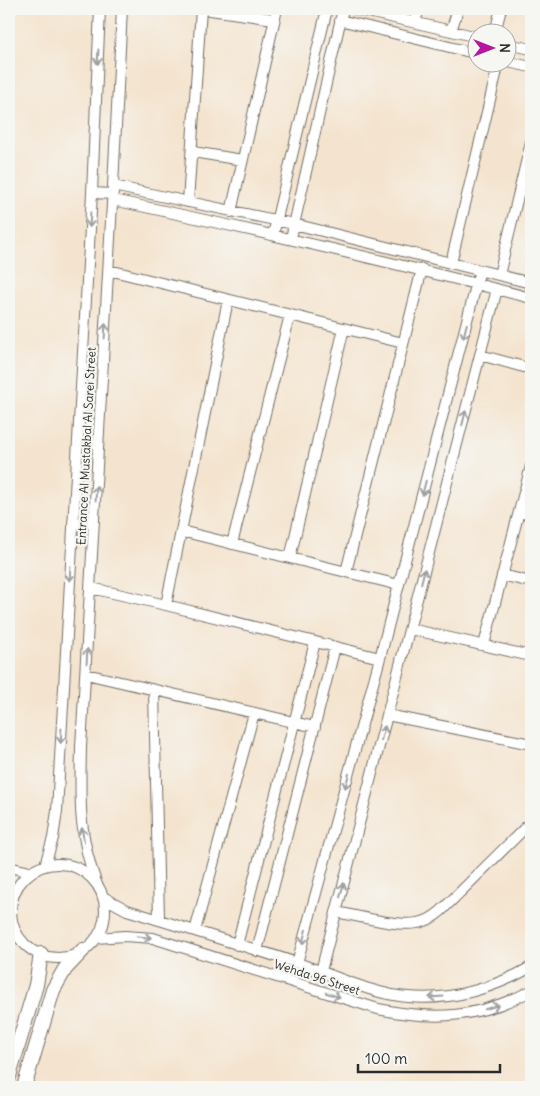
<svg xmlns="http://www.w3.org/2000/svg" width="540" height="1096" font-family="Delius,sans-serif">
	<rect width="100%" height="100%" fill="#f6f6f2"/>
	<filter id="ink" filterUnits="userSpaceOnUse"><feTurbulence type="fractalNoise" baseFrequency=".02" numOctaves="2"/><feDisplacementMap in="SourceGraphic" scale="10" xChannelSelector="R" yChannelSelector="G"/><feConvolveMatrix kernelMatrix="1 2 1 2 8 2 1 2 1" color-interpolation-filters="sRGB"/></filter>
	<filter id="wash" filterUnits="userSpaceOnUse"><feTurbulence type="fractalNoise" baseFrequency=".0096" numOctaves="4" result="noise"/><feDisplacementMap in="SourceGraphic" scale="20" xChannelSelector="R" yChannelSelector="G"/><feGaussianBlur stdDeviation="1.12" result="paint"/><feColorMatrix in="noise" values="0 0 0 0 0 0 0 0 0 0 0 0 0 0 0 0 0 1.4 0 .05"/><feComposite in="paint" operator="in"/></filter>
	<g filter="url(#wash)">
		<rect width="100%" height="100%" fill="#f4e4cf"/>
	</g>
	<g filter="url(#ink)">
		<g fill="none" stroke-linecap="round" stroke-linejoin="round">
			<defs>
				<path id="minor" d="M203,9l71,10
					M355,9l123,28
					M340,20l138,34
					M415,22l4,-13
					M451,31l7,-22
					M495,32l6,-23
					M508,44l23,5
					M508,62l23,5
					M193,152l49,8
					M113,186l181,38 237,59
					M92,193l21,1
					M113,200c140,30 279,62 418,98
					M188,202l13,-193
					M231,212l46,-203
					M273,235l54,-226
					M291,238l52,-229
					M451,263l48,-201
					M109,270l294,73
					M499,275l32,-133
					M480,355l51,14
					M519,512l12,3
					M73,522l21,1
					M181,531l218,54
					M232,544l58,-229
					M290,558l54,-230
					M346,572l76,-303
					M502,575l29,7
					M91,588l75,17 214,53
					M166,605l62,-305
					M410,629l121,27
					M484,645l47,-179
					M86,674l229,53
					M154,690l5,230
					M387,715l144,29
					M11 911a47 47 0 1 1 94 0a47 47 0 1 1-94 0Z
					M45,865l8,-27 4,-27 35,-618 8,-184
					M9,867l21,5
					M96,882c-18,-48 -16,-85 -15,-135l32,-561 9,-177
					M103,897l24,13 13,4c54,17 109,33 163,51 32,11 72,30 105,32 43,4 87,-9 123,-30
					M336,912c21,4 62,15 81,11 10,-1 17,-6 24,-12l90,-89
					M195,931l59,-218
					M96,938l29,-2 28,2 225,71c58,12 100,9 153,-18
					M237,945l78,-303
					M257,951l78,-304
					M297,963l83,-305 100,-388
					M321,971l176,-682"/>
				<path id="tertiary" d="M9,1076l27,-91 5,-31
					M24,1087l29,-97 12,-21 18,-19"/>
			</defs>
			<use href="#minor" stroke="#716c64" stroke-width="12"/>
			<use href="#tertiary" stroke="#716c64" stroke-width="16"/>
			<use href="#minor" stroke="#fff" stroke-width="10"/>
			<use href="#tertiary" stroke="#fff" stroke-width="14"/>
		</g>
		<defs><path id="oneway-shaft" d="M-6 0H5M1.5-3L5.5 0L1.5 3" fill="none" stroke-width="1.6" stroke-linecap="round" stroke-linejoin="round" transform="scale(1.25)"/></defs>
		<g stroke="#a0a0a0">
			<use href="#oneway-shaft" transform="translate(98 57) rotate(93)"/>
			<use href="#oneway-shaft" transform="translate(90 220) rotate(93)"/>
			<use href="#oneway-shaft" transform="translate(105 331) rotate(-87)"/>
			<use href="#oneway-shaft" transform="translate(465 331) rotate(104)"/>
			<use href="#oneway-shaft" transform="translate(464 418) rotate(-76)"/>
			<use href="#oneway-shaft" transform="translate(424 488) rotate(104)"/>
			<use href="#oneway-shaft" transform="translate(96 493) rotate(-87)"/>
			<use href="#oneway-shaft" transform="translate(70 574) rotate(93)"/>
			<use href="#oneway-shaft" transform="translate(423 576) rotate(-76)"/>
			<use href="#oneway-shaft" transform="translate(87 656) rotate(-87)"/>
			<use href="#oneway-shaft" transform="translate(383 733) rotate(-75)"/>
			<use href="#oneway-shaft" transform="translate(61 736) rotate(93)"/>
			<use href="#oneway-shaft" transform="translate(347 781) rotate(105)"/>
			<use href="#oneway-shaft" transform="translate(83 835) rotate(-99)"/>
			<use href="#oneway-shaft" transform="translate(342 890) rotate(-75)"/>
			<use href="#oneway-shaft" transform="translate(144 937) rotate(6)"/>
			<use href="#oneway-shaft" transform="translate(304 937) rotate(105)"/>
			<use href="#oneway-shaft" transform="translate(333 995) rotate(18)"/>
			<use href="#oneway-shaft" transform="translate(436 997) rotate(176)"/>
			<use href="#oneway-shaft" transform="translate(492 1007) rotate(-17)"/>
		</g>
	</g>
	<g text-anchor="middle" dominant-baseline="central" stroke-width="4.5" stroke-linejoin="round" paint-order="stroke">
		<g font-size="12" fill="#2b2b2b" stroke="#f6f6f2">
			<text transform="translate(86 446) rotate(-87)">Entrance Al Mustakbal Al Sarei Street</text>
			<text transform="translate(317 977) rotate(18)">Wehda 96 Street</text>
		</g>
	</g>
	<rect width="540" height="1096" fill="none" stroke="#f6f6f2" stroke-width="30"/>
	<g transform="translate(492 48) rotate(90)"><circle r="24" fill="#f6f6f2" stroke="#a5a5a2"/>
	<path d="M0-4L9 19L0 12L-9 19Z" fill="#b5179e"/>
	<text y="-8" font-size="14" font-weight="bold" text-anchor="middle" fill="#2b2b2b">N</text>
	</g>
	<path d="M358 1064v8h142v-8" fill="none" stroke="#2b2b2b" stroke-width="2.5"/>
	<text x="365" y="1064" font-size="15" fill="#2b2b2b" stroke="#f6f6f2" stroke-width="4" paint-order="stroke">100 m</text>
</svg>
